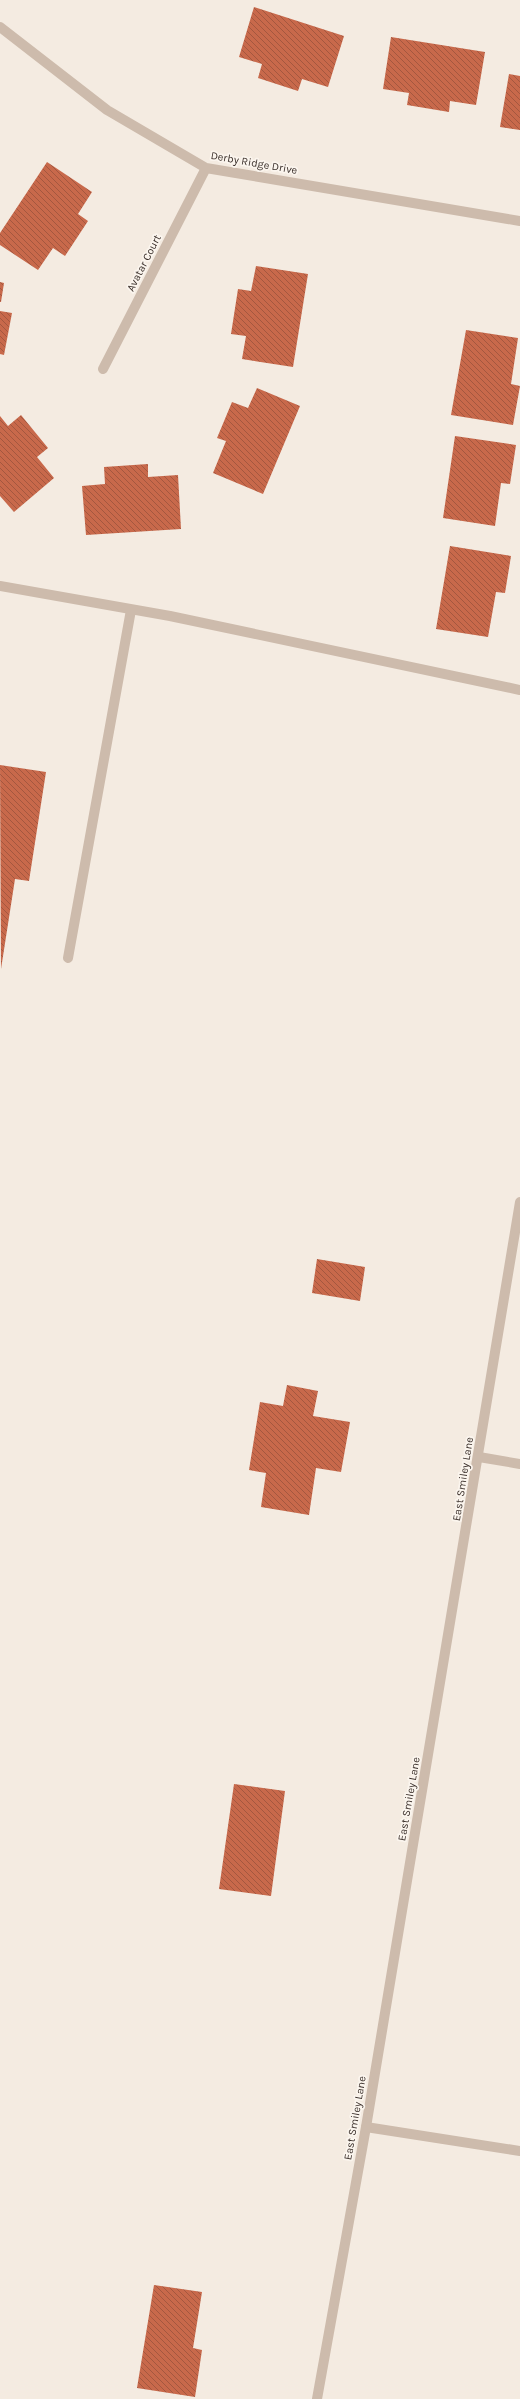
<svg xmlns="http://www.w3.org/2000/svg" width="520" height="2399" font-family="Karla,sans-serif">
	<defs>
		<pattern id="building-back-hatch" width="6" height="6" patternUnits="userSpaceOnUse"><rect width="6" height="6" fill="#c8694b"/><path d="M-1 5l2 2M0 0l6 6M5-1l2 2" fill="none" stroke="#a4573f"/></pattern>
	</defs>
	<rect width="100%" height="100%" fill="#f4ebe1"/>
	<path fill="url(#building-back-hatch)" d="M254,7l90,29 -16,51 -26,-8 -4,12 -40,-13 4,-14 -23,-7z
		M391,37l94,15 -9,53 -26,-4 -1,11 -42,-7 2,-12 -26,-4z
		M509,74l11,2v54l-20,-3z
		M47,162l45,30 -14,22 10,7 -23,35 -12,-8 -15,22 -38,-25v-12z
		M256,266l52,8 -15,93 -51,-8 4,-23 -15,-2 7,-45 13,2z
		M0,282l4,1 -3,19h-1z
		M0,311l12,2 -8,42 -4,-1z
		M466,330l52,8 -7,46 9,2 -7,39 -62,-10z
		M257,388l43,18 -37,88 -50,-21 13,-32 -9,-3 15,-36 16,6z
		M21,415l27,33 -11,9 17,21 -40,34 -14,-16v-80l8,10z
		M455,436l61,9 -6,39 -9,-1 -6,43 -52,-8z
		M148,464v13l30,-2 3,54 -95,6 -4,-49 23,-2 -1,-17z
		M450,546l61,10 -6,37 -9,-1 -8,45 -52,-8z
		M0,765l46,7 -17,109 -14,-2 -14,90z
		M317,1259l48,8 -5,34 -48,-8z
		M287,1385l31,6 -5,25 37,6 -9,50 -25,-4 -7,47 -48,-8 5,-34 -17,-3 11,-68 23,4z
		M234,1784l51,7 -14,105 -52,-7z
		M154,2285l48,7 -9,56 9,2 -7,47 -58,-9z"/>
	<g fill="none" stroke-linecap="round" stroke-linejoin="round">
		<path stroke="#cdbbac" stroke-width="10" d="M0,586l170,30 350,74
			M68,958l63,-348"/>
		<path stroke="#cdbbac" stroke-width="10" d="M0,27l107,83 99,58 314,53
			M103,369l103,-201
			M479,1457l41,7
			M366,2127l154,24"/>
		<path stroke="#cdbbac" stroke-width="10" d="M317,2399l49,-272 154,-925"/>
	</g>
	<g text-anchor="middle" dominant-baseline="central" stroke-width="3.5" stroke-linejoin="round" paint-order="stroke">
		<g font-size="11" fill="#3b302b" stroke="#fbf5ee">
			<text transform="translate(254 163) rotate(10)">Derby Ridge Drive</text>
			<text transform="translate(144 263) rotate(-63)">Avatar Court</text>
			<text transform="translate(463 1479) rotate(-81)">East Smiley Lane</text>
			<text transform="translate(409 1799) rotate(-80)">East Smiley Lane</text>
			<text transform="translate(355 2118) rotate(-80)">East Smiley Lane</text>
		</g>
	</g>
</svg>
